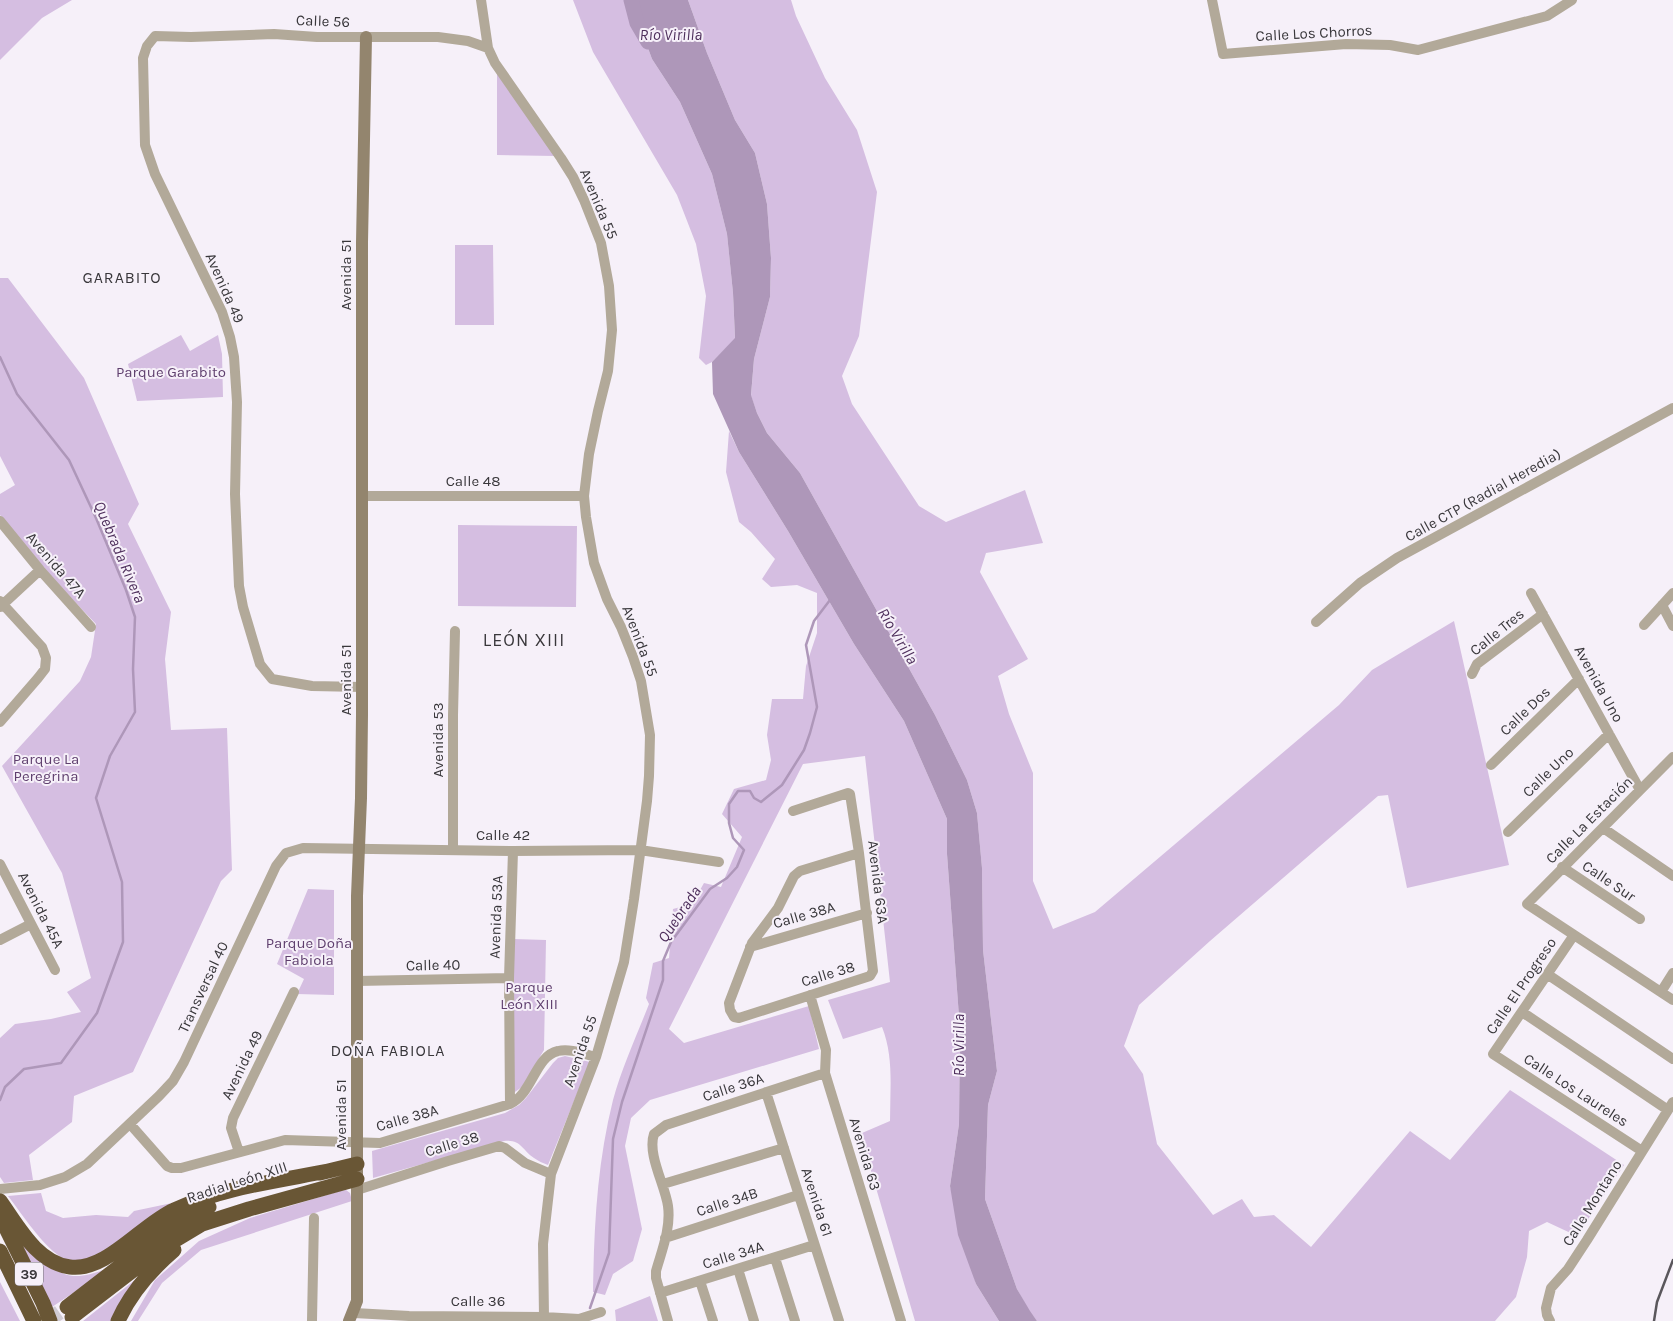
<svg xmlns="http://www.w3.org/2000/svg" width="1673" height="1321" font-family="Karla,sans-serif">
	<rect width="100%" height="100%" fill="#f6f0f9"/>
	<path fill="#d5bee1" d="M0,0h72l-30,18 -42,42z
		M573,0h57l22,59 28,43 32,72 15,60 6,59 2,46 -23,23 -6,3 -7,-7 7,-62 -10,-52 -19,-49 -84,-143z
		M688,0h103l5,16 29,62 32,52 20,62 -18,144 -17,40 10,28 67,102 27,16 79,-32 18,53 -57,10 -6,19 48,87 -30,17 11,38 24,59v108l20,48 42,-17 244,-207 33,-35 82,-49 55,244 -102,23 -19,-93 -10,1 -168,145 -71,64 -15,41 19,28 14,70 56,71 29,-16 12,18 20,-2 37,32 99,-116 40,29 60,-70 114,75 -47,71 -30,-14 -18,9 -2,26 -11,40 -21,24h-458l-8,-10 -12,-22 -32,-90 3,-94 9,-34 -14,-121 -1,-82 -5,-55 -10,-33 -32,-65 -135,-242 -33,-40 -10,-20 -6,-17 3,-37 16,-62 1,-39 -4,-54 -12,-51 -20,-33 -28,-67z
		M497,71l59,85 -59,-1z
		M455,245h38l1,80h-39z
		M0,278h8l76,100 55,126 -11,20 43,88 -6,47 6,71 56,-2 5,142 -11,11 -88,191 -59,24 -2,26 -43,33 4,25 -29,3 -4,-6v-139l15,-14 36,-5 30,-7 -14,-20 24,-14 -29,-105 -60,-107 78,-85 11,-24 5,-33 -48,-50 -48,-59v-21l15,-9 -15,-29z
		M181,335l9,16 28,-16 4,19 1,43 -86,4 -9,-37z
		M729,431l10,21 49,79 66,113 50,77 43,98v35l13,176 -1,94 -9,62 26,98 23,37h-84l-46,-157 -7,-31 28,-12c0,-32 4,-64 -8,-94l-39,12 -15,-39 62,-18 -25,-226 -62,8 -134,265 15,14 125,-37 10,43 -169,51 -19,18 -6,28 17,83 -9,32 -20,13 -8,21 -12,-3c1,-65 4,-128 20,-192 9,-33 24,-65 36,-96l-3,-6 7,-35 16,-5 4,-49 19,-5 12,-21 17,4 21,-50 -20,-23 12,-25 32,-9 5,-20 -4,-25 5,-36h31l3,-33 11,-33v-40l-20,-8 -26,2 -9,-8 13,-20 -24,-27 -12,-10 -13,-50z
		M458,525l119,1 -1,81 -118,-1z
		M308,889l26,1v105l-37,-1 7,-15 -27,-15z
		M513,939l33,1 -2,110 -22,37 -10,7z
		M565,1056l25,6 -42,103c-5,-2 -10,-4 -14,-7 -12,-8 -13,-19 -30,-17l-131,37 -1,-27 133,-38 14,-8 7,-7 27,-35 5,-5z
		M346,1190l4,3 2,8 -151,49 -39,33 -24,38h-7l24,-41 44,-39 51,-23 90,-27z
		M41,1193l5,18 17,7 33,-3 32,2 6,-6 38,-8c-22,16 -57,47 -82,56 -10,4 -21,4 -29,-2 -19,-12 -39,-43 -53,-61z
		M13,1227c17,18 35,46 60,49 13,1 27,-5 39,-9l-60,40z
		M150,1268l-37,53h-30z
		M0,1282l20,39h-20z
		M650,1296l8,25h-42l-1,-11z"/>
	<path fill="#ae97b9" d="M630,0h58l19,53 28,67 20,33 12,51 4,54 -1,39 -16,62 -3,36 6,18 10,20 33,40 135,242 32,65 10,33 5,55 1,82 14,121 -9,34 -3,94 32,90 13,22 7,10h-38l-23,-37 -18,-49 -8,-49 9,-62 1,-94 -13,-176v-35l-43,-98 -50,-77 -66,-113 -49,-79 -26,-58 -1,-32 23,-24 -2,-45 -6,-59 -15,-60 -32,-72 -28,-43z"/>
	<g fill="none" stroke-linecap="round" stroke-linejoin="round">
		<path stroke="#ae97b9" stroke-width="2.5" d="M0,357l17,37 52,66 27,58 30,72 9,27 -2,52 2,43 -25,44 -14,42 26,84 1,60 -26,71 -36,50 -37,6 -19,18 -5,13
			M590,1308l19,-55 4,-114 9,-37 41,-122v-19l8,-19 39,-53 17,-11 10,-11 7,-17 -11,-12 -4,-15v-19l9,-13h12l4,7 7,4 21,-17 22,-35 6,-17 7,-26 -11,-62 8,-24 16,-21"/>
		<path stroke="#ae97b9" stroke-width="15" d="M631,0l6,23 11,19"/>
		<path stroke="#d0cbd3" stroke-width="15" stroke-dasharray="15 8" stroke-linecap="butt" d="M47,1321l20,-14"/>
		<path stroke="#b2a999" stroke-width="10" d="M481,0l7,48 7,15 66,95 12,19 11,23 17,43 8,43 3,44 -4,41 -10,40 -9,43 -5,42 2,21 8,46 13,36 14,28 12,30 8,24 9,54 -1,41 -2,25 -13,98 -10,63 -28,95 -45,117 -8,70 1,73
			M1212,0l11,54 123,-10 44,1 28,5 129,-34 25,-16
			M363,496h221
			M0,521l40,49 51,57
			M1531,593l109,197
			M0,601l42,46 4,11 -1,11 -7,9 -38,44
			M1662,605l11,21
			M0,607l40,-37
			M1316,622l44,-39 37,-25 276,-150
			M1644,625l29,-32
			M1472,674l5,-10 66,-50
			M362,687l-50,-1 -40,-7 -12,-15 -17,-57 -4,-21 -4,-92 2,-92 -3,-45 -4,-20 -8,-25 -67,-138 -10,-29 -2,-87 4,-12 8,-10 36,1 83,-3 43,3h121l30,4 20,7
			M1673,757l-146,147 146,96
			M1491,765l88,-86
			M793,811l55,-18 2,1 9,59 14,118 -3,5 -131,42 -5,-1 -4,-7 -1,-7 23,-60 26,-35 16,-32 6,-5 59,-18
			M1603,828l70,48
			M1508,832l101,-98
			M453,850v-135l2,-84
			M0,864l55,106
			M1562,867l78,52
			M1574,935l-81,119 149,97
			M0,940l31,-16
			M750,947l117,-34
			M1547,974l126,85
			M357,981l152,-3
			M1661,992l12,-19
			M810,995l16,55 -1,23 76,248
			M1522,1012l146,98
			M766,1092l73,229
			M510,1104l-1,-126 4,-127
			M130,1124l37,42 5,2h9l104,-28 95,3 130,-39c23,-11 25,-48 48,-53 12,-3 26,3 38,6
			M239,1152l-8,-24 2,-10 61,-126
			M663,1184l121,-36
			M0,1189l40,-4 25,-8 22,-13 72,-68 14,-15 11,-19 92,-196 10,-13 17,-5 210,3 127,-1 79,12
			M357,1190l91,-29 51,-15 6,2 20,15 26,11
			M665,1238l133,-43
			M775,1258l20,63
			M738,1269l16,52
			M700,1281l13,40
			M660,1293l154,-48
			M354,1313l55,3 135,1 35,2 22,-7
			M312,1321l2,-103
			M668,1321l-12,-43v-7c6,-21 15,-43 12,-65 -3,-21 -21,-52 -14,-72l12,-9 159,-52
			M1550,1321l-3,-6 -1,-7 5,-20 17,-19 19,-29 86,-138"/>
		<path stroke="#93856e" stroke-width="12" d="M349,1321l8,-20v-405l4,-98 1,-83v-473l4,-205"/>
		<path stroke="#695635" stroke-width="15" d="M320,1173l37,-9
			M0,1201c18,25 37,62 70,66 36,5 72,-43 104,-57 47,-22 103,-29 154,-39
			M0,1216l43,87 7,18
			M0,1251l34,70
			M67,1307l105,-81 22,-14 15,-5
			M72,1317l90,-69 40,-24 47,-15 108,-30
			M118,1321c12,-27 34,-52 56,-71"/>
		<path stroke="#5a575c" stroke-width="2.5" d="M1654,1321l3,-19 16,-42"/>
	</g>
	<g text-anchor="middle" dominant-baseline="central" stroke-width="4" stroke-linejoin="round" paint-order="stroke">
		<rect fill="#f6f0f9" stroke="#726e74" stroke-width="1" x="15" y="1262.5" width="28" height="23" rx="4"/>
		<g font-size="14" font-weight="bold" fill="#39373b">
			<text x="29" y="1274">39</text>
		</g>
		<g font-size="15" fill="#39373b" stroke="#f6f0f9">
			<text transform="translate(323 21) rotate(2)">Calle 56</text>
			<text transform="translate(1314 33) rotate(-3)">Calle Los Chorros</text>
			<text transform="translate(599 204) rotate(67)">Avenida 55</text>
			<text transform="translate(346 275) rotate(-90)">Avenida 51</text>
			<text transform="translate(225 288) rotate(66)">Avenida 49</text>
			<text x="473" y="481">Calle 48</text>
			<text transform="translate(1483 495) rotate(-29)">Calle CTP (Radial Heredia)</text>
			<text transform="translate(56 565) rotate(49)">Avenida 47A</text>
			<text transform="translate(1497 632) rotate(-39)">Calle Tres</text>
			<text transform="translate(640 641) rotate(69)">Avenida 55</text>
			<text transform="translate(346 680) rotate(-90)">Avenida 51</text>
			<text transform="translate(1599 684) rotate(61)">Avenida Uno</text>
			<text transform="translate(1525 711) rotate(-44)">Calle Dos</text>
			<text transform="translate(438 740) rotate(-90)">Avenida 53</text>
			<text transform="translate(1548 772) rotate(-44)">Calle Uno</text>
			<text transform="translate(1589 820) rotate(-45)">Calle La Estación</text>
			<text x="503" y="835">Calle 42</text>
			<text transform="translate(1609 881) rotate(34)">Calle Sur</text>
			<text transform="translate(878 882) rotate(83)">Avenida 63A</text>
			<text transform="translate(41 910) rotate(63)">Avenida 45A</text>
			<text transform="translate(804 915) rotate(-16)">Calle 38A</text>
			<text transform="translate(496 917) rotate(-88)">Avenida 53A</text>
			<text transform="translate(433 965) rotate(-1)">Calle 40</text>
			<text transform="translate(828 974) rotate(-17)">Calle 38</text>
			<text transform="translate(1521 986) rotate(-56)">Calle El Progreso</text>
			<text transform="translate(203 987) rotate(-65)">Transversal 40</text>
			<text transform="translate(580 1051) rotate(-71)">Avenida 55</text>
			<text transform="translate(242 1065) rotate(-64)">Avenida 49</text>
			<text transform="translate(733 1087) rotate(-18)">Calle 36A</text>
			<text transform="translate(1576 1090) rotate(33)">Calle Los Laureles</text>
			<text transform="translate(341 1115) rotate(-90)">Avenida 51</text>
			<text transform="translate(407 1118) rotate(-16)">Calle 38A</text>
			<text transform="translate(452 1144) rotate(-17)">Calle 38</text>
			<text transform="translate(865 1154) rotate(73)">Avenida 63</text>
			<text transform="translate(237 1182) rotate(-18)">Radial León XIII</text>
			<text transform="translate(727 1202) rotate(-18)">Calle 34B</text>
			<text transform="translate(817 1202) rotate(72)">Avenida 61</text>
			<text transform="translate(1592 1203) rotate(-58)">Calle Montano</text>
			<text transform="translate(733 1255) rotate(-17)">Calle 34A</text>
			<text x="478" y="1301">Calle 36</text>
		</g>
		<g font-size="15" fill="#5f3f6e" stroke="#f6f0f9">
			<text x="171" y="372">Parque Garabito</text>
			<text x="46" y="759">Parque La<tspan x="46" dy="17">Peregrina</tspan></text>
			<text x="309" y="943">Parque Doña<tspan x="309" dy="17">Fabiola</tspan></text>
			<text x="529" y="987">Parque<tspan x="529" dy="17">León XIII</tspan></text>
		</g>
		<g font-size="16" font-style="italic" fill="#4f305d" stroke="#f6f0f9">
			<text x="671" y="34">Río Virilla</text>
			<text transform="translate(120 552) rotate(67)">Quebrada Rivera</text>
			<text transform="translate(898 636) rotate(59)">Río Virilla</text>
			<text transform="translate(679 914) rotate(-56)">Quebrada</text>
			<text transform="translate(958 1045) rotate(-90)">Río Virilla</text>
		</g>
		<g font-size="16" letter-spacing="1" fill="#39373b" stroke="#f6f0f9">
			<text x="122" y="277">GARABITO</text>
			<text x="388" y="1050">DOÑA FABIOLA</text>
		</g>
		<g font-size="18" letter-spacing="1" fill="#39373b" stroke="#f6f0f9">
			<text x="524" y="640">LEÓN XIII</text>
		</g>
	</g>
</svg>
